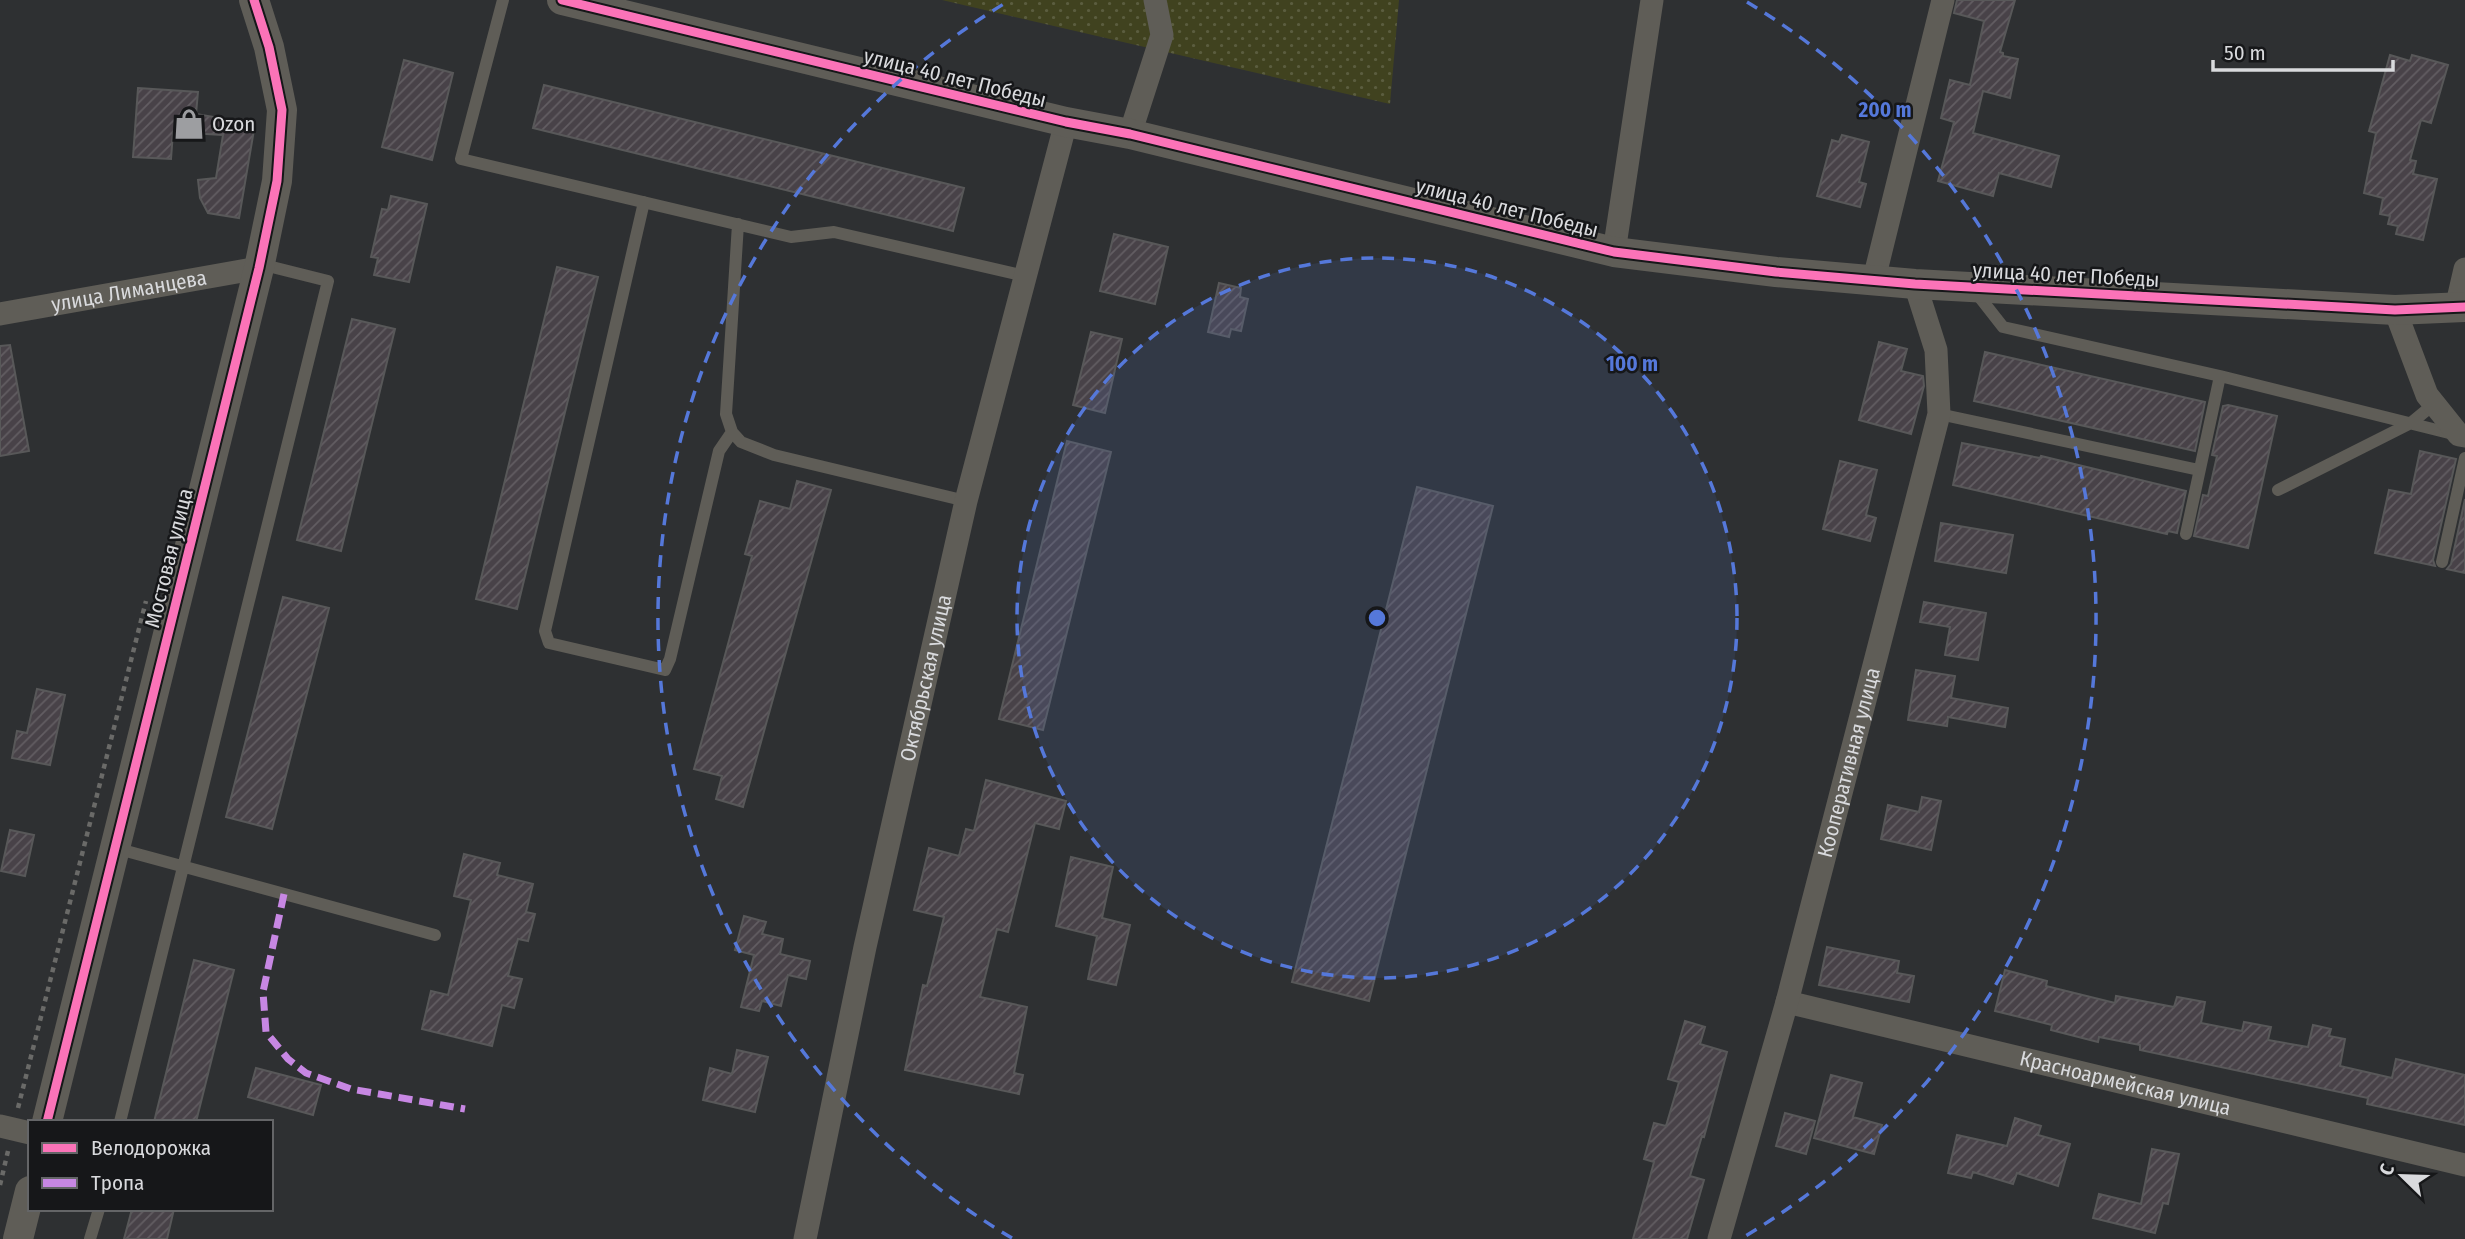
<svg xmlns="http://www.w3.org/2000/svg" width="2465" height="1239" font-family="'Fira Sans Condensed',sans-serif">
	<defs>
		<pattern id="park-dots" width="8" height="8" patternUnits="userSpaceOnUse" patternTransform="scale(1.75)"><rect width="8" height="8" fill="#40421f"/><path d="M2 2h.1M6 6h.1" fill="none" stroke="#5b5d3f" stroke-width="1.8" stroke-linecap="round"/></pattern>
		<pattern id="building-hatch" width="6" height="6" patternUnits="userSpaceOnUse" patternTransform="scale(1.75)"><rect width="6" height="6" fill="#484248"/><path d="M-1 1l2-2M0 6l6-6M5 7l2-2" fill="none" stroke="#625d62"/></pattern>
	</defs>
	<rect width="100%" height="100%" fill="#2e3032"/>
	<path fill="url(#park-dots)" d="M942,0h457l-9,104z"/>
	<path fill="url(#building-hatch)" stroke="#585859" stroke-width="2" d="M1957,0h58l-15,52 3,1v3l15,3 -8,39 -27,-7 -10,42 86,23 -8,31 -52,-14 -6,23 -55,-15 16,-59 -13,-4 9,-38 20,5 14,-64 -30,-8z
		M2390,55l20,6 2,-6 36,10 -17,58 -10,-3 -11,40 6,1 -3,13 24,5 -14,61 -27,-6 2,-8 -10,-2 2,-8 -10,-2 3,-16 -19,-5 12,-60 -7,-2z
		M404,60l49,13 -21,87 -50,-13z
		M544,85l420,103 -11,43 -420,-103z
		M138,88l60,4 -2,22 59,10 -16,94 -31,-5 -8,-15 -2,-18 18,-2 7,-43 -50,-3 -2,27 -38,-2z
		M1842,135l27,7 -10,40 7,2 -6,23 -43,-11 15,-56 7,2z
		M391,196l36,8 -18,78 -35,-7 4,-17 -7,-1 11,-48 6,1z
		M1114,234l54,13 -13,57 -55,-13z
		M557,267l41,10 -81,332 -41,-10z
		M1219,283l22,5 -1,9 8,2 -7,32 -10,-2 -2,8 -21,-5z
		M352,319l43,10 -54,222 -44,-11z
		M1091,332l31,7 -17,74 -32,-8z
		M1879,342l28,7 -6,22 22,5 1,10 -13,48 -52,-14z
		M10,345l19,106 -29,5v-110z
		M1985,352l220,50 -10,49 -221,-50z
		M2228,405l49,11 -29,132 -54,-12 9,-41 5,1 9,-40 -5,-1 11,-49z
		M1067,441l44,11 -68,278 -44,-11z
		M1962,443l78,15 1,-2 145,35 -9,42 -9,-2 -1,3 -214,-49z
		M2420,451l36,8 -23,101 2,6 -60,-13 14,-63 22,4z
		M1840,461l37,9 -11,45 10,3 -6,23 -47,-12z
		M797,481l34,9 -88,317 -27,-8 6,-23 -28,-7 58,-213 -7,-2 15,-53 30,8z
		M1417,487l76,19 -124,495 -77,-19z
		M2465,499v74l-18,-4 4,-5z
		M1941,523l72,12 -7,38 -71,-12z
		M283,597l46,11 -57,221 -46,-12z
		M1924,602l62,11 -8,47 -33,-5 5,-28 -30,-5z
		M1916,670l39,6 -4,22 57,10 -3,19 -57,-10 -1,9 -39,-6z
		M37,689l28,6 -15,70 -38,-7 5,-27 10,2z
		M986,780l80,21 -7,28 -24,-6 -27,109 -11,-3 -17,68 47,10 -13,66 9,2 -4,19 -114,-24 18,-85 4,1 17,-69 -30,-7 15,-62 30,8 7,-27 8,2z
		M1922,797l19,4 -10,49 -50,-11 7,-34 31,7z
		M10,830l24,5 -9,41 -24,-5z
		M464,854l36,9 -3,12 36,9 -7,28 9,2 -7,27 -10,-2 -10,37 14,3 -8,29 -12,-3 -10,41 -70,-17 9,-38 17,4 23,-95 -17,-4z
		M1071,857l42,10 -11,51 28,7 -14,60 -28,-6 9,-43 -41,-10z
		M744,916l22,6 -4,12 21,5 -3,15 30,7 -4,18 -18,-4 -7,31 -19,-5 -3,10 -18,-4 13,-52 -19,-5z
		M1827,947l72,14 -2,12 17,3 -5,26 -90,-17z
		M194,960l40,10 -38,152h-42z
		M2005,970l42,11 -1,5 69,17 1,-7 58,11 3,-10 28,5 -4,21 41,8 2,-9 27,5 -3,13 40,7 5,-22 18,4 -2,7 16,3 -5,27 52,12 4,-19 69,16v50l-98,-21 1,-6 -228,-48v-5l-41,-8 -1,5 -47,-12 1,-5 -57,-14z
		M1685,1021l20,6 -5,17 27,8 -23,85 -2,-1 -12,40 14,4 -17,59h-54l21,-77 -10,-3 10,-36 12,3 13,-44 -11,-3z
		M737,1050l31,7 -13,55 -52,-12 7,-32 22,6z
		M256,1068l65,17 -8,30 -65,-18z
		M1831,1075l31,8 -9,34 29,8 -8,29 -60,-16z
		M1785,1113l30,8 -9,33 -30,-8z
		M2015,1118l26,8 -3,9 32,9 -12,42 -41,-13 -4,11 -40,-12 -2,6 -23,-5 9,-38 50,11z
		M2152,1149l27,5 -11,50 -5,-1 -8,30 -62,-15 6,-24 42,10z
		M132,1209h42l-7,30h-43z"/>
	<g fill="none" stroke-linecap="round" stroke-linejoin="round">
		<path stroke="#6a6a68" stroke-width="4.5" stroke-dasharray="5 5" stroke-linecap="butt" d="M18,1108l128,-507
			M0,1185l8,-34"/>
		<path stroke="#5f5d57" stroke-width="12" d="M503,0l-42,159 330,78 43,-5 191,44
			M644,202l-99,429 4,12 116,27 5,-11 49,-208 13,-19
			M738,224l-12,190 6,18 9,10 33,13 192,46
			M1974,290l29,37 217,49 -34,158
			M2220,376l237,59
			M1939,414l260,56
			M2278,490l133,-67 23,-19
			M2442,562l23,-104
			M115,848l320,87
			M120,1122l208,-841 -68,-17
			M90,1239l9,-30"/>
		<g stroke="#5f5d57" stroke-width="23">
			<path d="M1130,134l32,-99 -7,-35"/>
			<path d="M1614,252l38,-252"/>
			<path d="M1874,279l69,-279"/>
			<path d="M2456,308l9,-39"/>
			<path d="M2395,310l32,85 32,40 6,1"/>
			<path id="s1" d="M0,314l259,-46"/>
			<path id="s2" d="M1787,1002l678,163"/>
			<path d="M0,1126l30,7"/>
			<path id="s3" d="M805,1239l60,-292 101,-446 100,-379"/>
			<path id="s4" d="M1719,1239l68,-237 152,-588 -3,-64 -21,-66"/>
		</g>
		<path stroke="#5f5d57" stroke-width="30" d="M562,0l504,122 64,12 484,118 162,20 139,12 480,26 70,-3
			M47,1122l212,-854 18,-87 5,-71 -13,-63 -15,-47
			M18,1239l12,-48"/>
		<path stroke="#c787e3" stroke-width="7" stroke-dasharray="14 7" stroke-linecap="butt" d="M284,894l-21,98 3,40 22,27 18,14 45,16 114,20"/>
		<defs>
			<path id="cycleway" d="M562,0l504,122 64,12 484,118 162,20 139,12 480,26 70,-3
				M47,1122l212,-854 18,-87 5,-71 -13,-63 -15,-47"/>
		</defs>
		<use href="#cycleway" stroke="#161719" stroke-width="13"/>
		<use href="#cycleway" stroke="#fb73b8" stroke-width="9"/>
	</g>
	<circle cx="1377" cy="618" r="360" fill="#5578da" fill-opacity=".12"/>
	<g fill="none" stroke="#5578da" stroke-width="3.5" stroke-dasharray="12 9">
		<circle cx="1377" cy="618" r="360"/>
		<path d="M1012 1238A719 719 0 0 1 1007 2M1747 2A719 719 0 0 1 1742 1238"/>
	</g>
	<defs>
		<symbol id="shop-bare" viewBox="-9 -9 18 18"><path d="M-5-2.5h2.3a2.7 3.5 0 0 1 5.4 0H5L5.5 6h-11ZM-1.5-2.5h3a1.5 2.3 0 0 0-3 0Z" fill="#9d9ea1" stroke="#161719" stroke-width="2.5" paint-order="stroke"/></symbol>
	</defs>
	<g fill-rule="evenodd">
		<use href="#shop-bare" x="167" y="102" width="44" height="44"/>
	</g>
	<g text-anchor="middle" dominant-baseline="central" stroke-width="5" stroke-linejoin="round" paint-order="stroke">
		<g font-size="21" fill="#d9dadd" stroke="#161719">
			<text transform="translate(955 78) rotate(14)">улица 40 лет Победы</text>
			<text transform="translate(1507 208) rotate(14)">улица 40 лет Победы</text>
			<text transform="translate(2066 275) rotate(3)">улица 40 лет Победы</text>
			<text stroke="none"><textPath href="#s1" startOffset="131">улица Лиманцева</textPath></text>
			<text transform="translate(169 558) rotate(-76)">Мостовая улица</text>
			<text stroke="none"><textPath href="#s3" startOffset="574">Октябрьская улица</textPath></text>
			<text stroke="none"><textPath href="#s4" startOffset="494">Кооперативная улица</textPath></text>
			<text stroke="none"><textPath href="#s2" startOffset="348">Красноармейская улица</textPath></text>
		</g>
		<g font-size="21" fill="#d9dadd" stroke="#161719" text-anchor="start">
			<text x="212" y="124">Ozon</text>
		</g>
	</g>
	<circle cx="1377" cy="618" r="10" fill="#5578da" stroke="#161719" stroke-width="3.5"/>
	<g font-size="21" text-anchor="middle" font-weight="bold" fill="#5578da" stroke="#161719" stroke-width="5" stroke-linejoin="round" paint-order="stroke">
		<text x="1885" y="117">200 m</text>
		<text x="1632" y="371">100 m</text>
	</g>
	<rect x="28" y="1120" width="245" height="91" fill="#161719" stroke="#646567" stroke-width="2"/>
	<rect x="42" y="1143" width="35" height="10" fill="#fb73b8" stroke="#646567" stroke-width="2"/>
	<text x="91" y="1155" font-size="21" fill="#d9dadd">Велодорожка</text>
	<rect x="42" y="1178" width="35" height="10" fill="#c787e3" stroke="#646567" stroke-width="2"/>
	<text x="91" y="1190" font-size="21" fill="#d9dadd">Тропа</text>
	<g transform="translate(2402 1176) rotate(293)" stroke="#161719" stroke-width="5" paint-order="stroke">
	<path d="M0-5L12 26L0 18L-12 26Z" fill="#d9dadd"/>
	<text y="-10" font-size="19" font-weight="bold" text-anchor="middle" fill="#d9dadd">С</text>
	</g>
	<path d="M2213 60v10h180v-10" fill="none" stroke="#d9dadd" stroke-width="3.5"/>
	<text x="2224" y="60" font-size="21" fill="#d9dadd" stroke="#161719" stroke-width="5" paint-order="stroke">50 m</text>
</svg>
